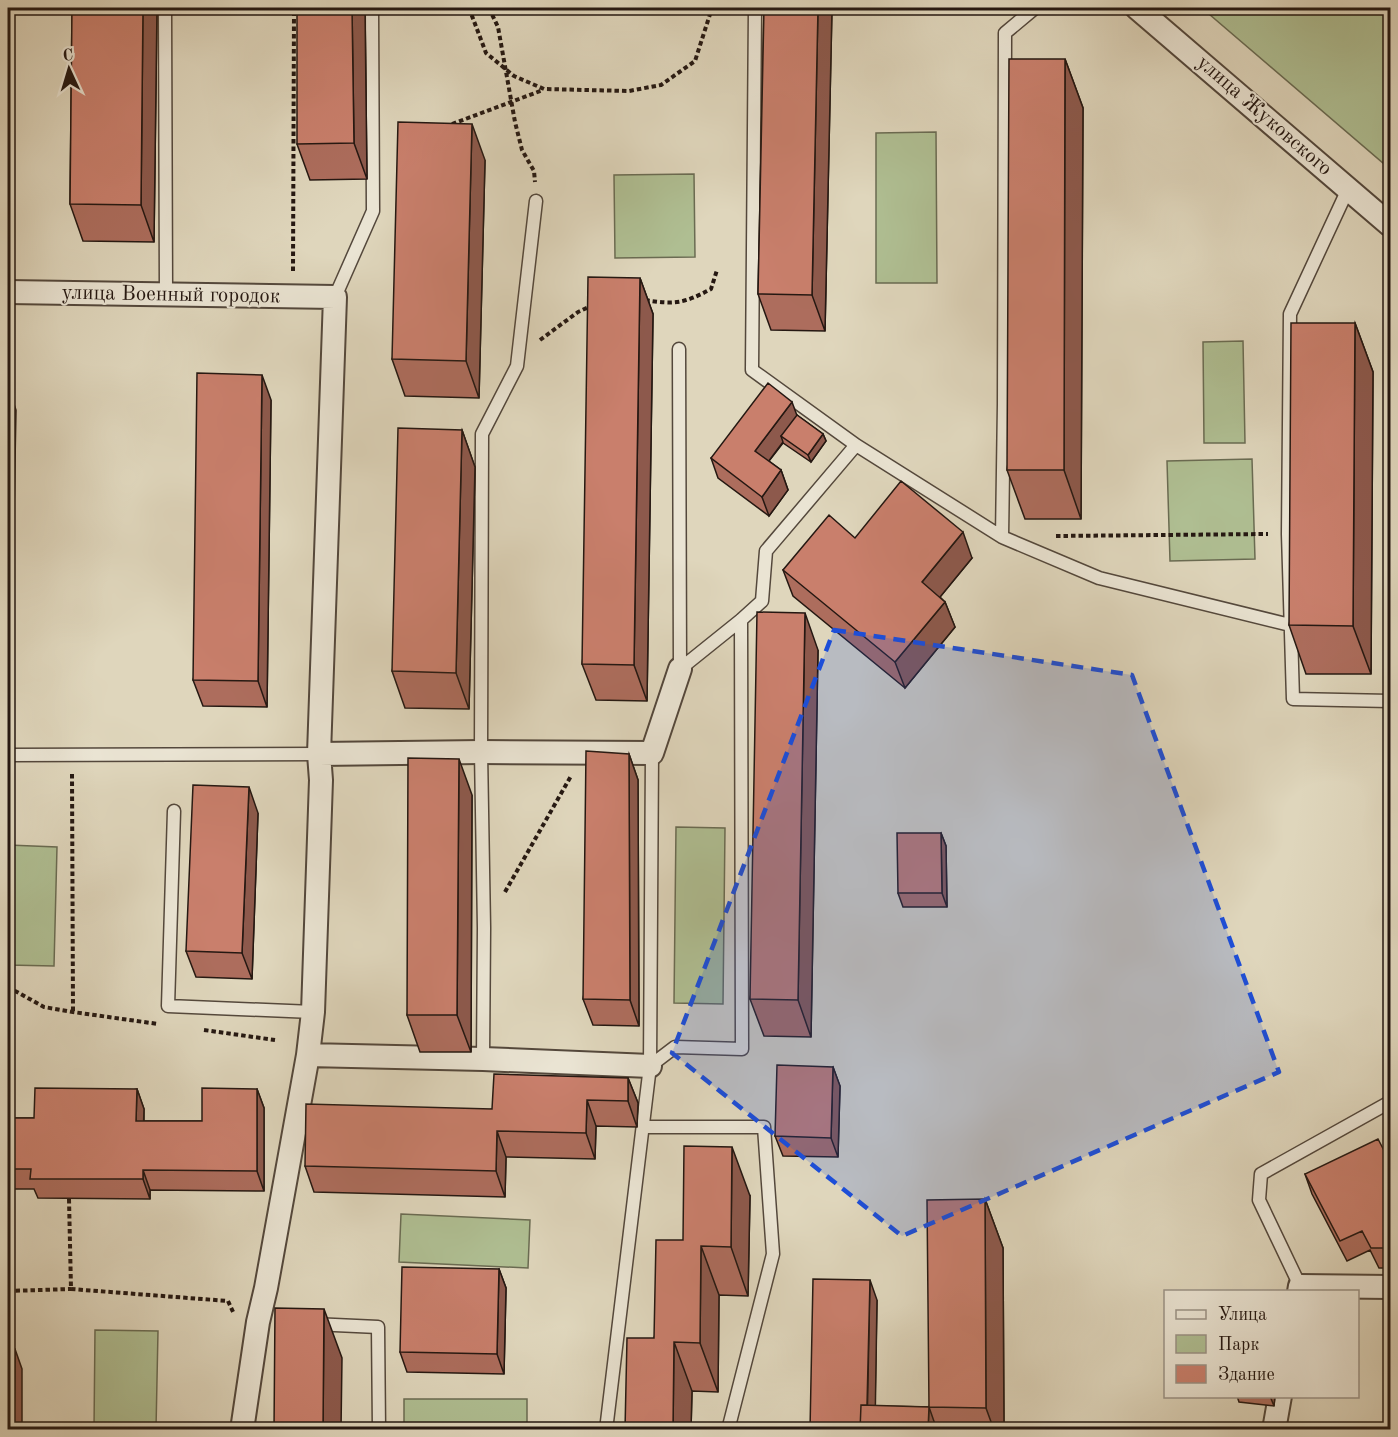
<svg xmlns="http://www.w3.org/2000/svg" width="1398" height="1437" font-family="'Old Standard TT',serif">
	<rect width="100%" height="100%" fill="#dfd6bc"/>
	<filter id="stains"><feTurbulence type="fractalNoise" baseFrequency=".00333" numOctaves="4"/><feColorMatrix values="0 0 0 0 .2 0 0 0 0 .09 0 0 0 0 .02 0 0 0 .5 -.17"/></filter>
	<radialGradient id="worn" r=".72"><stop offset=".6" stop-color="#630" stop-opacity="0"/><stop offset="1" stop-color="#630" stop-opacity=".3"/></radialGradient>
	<path fill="#afbe92" stroke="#6a6b52" stroke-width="1.5" d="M1202,8h188v161z
		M936,132l1,151h-61v-150z
		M694,174l1,83 -80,1 -1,-83z
		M1243,341l2,102h-41l-1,-101z
		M1252,459l3,100 -85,2 -3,-100z
		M676,827l49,1 -2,176 -49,-1z
		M8,845l49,2 -3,119 -46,-1z
		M401,1214l129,6 -2,48 -129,-6z
		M95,1330l63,1 -2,98h-62z
		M404,1399h123v30h-123z"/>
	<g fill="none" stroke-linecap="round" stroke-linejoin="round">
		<defs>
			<path id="service" d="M165,8l1,287
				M755,8l-3,362 104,75 146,92 97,41 191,47
				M1348,189l-58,125 -2,220 5,165 97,2
				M335,297l38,-86 -1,-203
				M679,349l1,320
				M1002,537l2,-133 1,-371 30,-25
				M680,669l61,-49 21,-19 4,-50 90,-106
				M8,755l311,-1
				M174,811l-6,195 145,6
				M483,1059l1,-131 -3,-176 1,-318 35,-68 19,-165
				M650,1066l25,-19 67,2 -1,-429
				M643,1127h121l9,127 -45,176
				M1300,1286l-41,-86 2,-26 129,-72
				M313,1324l65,3 1,103
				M606,1430l44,-364 2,-313"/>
			<path id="minor" d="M1137,8l253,217
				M8,292l327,5 -16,457 2,26 -8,232 -5,43 -42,233 -8,34 -16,108
				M319,754l162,-2 171,1 28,-84
				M308,1055l175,4 167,7
				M1299,1292l1,-6 90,1
				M1274,1430l6,-34"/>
		</defs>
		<use href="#service" stroke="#54483c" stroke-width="15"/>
		<use href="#minor" stroke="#54483c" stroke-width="26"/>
		<path stroke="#251812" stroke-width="4" stroke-dasharray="4.5 3" stroke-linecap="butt" d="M469,8l17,45 28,23 30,13 85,2 32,-6 34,-24 17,-53
			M489,8l9,19 17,95 7,28 12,21 1,11
			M452,124l91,-34
			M293,271l1,-263
			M645,300c30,5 40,3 66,-11l6,-19
			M540,340l38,-28 13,-6
			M1056,536l212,-2
			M72,774l1,238
			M505,892l66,-116
			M8,987l36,20 29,5 85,12
			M204,1030l71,10
			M69,1199l2,90 157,12 6,13
			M8,1291l63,-2"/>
		<use href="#service" stroke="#eae4d3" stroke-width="12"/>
		<use href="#minor" stroke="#eae4d3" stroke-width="22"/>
	</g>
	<path fill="#ad6d5d" stroke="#251812" stroke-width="1.5" d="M72,8h85l-3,234 -71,-1 -13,-37z
		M365,8l2,171 -57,1 -13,-36z
		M764,8h68l-7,323 -54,-1 -13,-36z
		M1065,59l18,49 -2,411h-56l-18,-49z
		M485,160l-6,238 -74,-2 -13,-37z
		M640,278l13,36 -6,387 -51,-1 -14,-36z
		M1355,323l18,49 -2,302h-65l-17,-49z
		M271,400l-4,307 -64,-1 -10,-26z
		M797,415l26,19 3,7 -15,21 -28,-19 -14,18 12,9 7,20 -19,26 -51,-38 -7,-20z
		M462,430l13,37 -6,242 -64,-1 -13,-37z
		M855,538l117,20 -32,39 5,5 10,25 -50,61 -112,-92 -10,-26z
		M818,650l-7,387 -47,-1 -14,-37z
		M629,754l9,26 1,246 -46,-1 -10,-26z
		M472,795l-1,257h-51l-13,-37z
		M258,813l-6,166 -56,-2 -10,-26z
		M941,833l5,13 1,61h-44l-5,-14z
		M833,1067l7,19 -2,71 -55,-1 -8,-20z
		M628,1078l10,25 -1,24 -41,-1 -1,33 -89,-2 -1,40 -191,-5 -9,-26 187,-57z
		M137,1089l7,20v12h58l55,-32 7,19v83l-114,-1v9l-112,-1 -4,-9h-26v-71h26z
		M1390,1162v106h-11l-9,-18 -23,11 -35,-67 -7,-20z
		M750,1196l-2,100 -29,-1 -1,97 -26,-1 -1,39h-66l29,-92 29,-98z
		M985,1199l18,49 1,182h-194l67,-130 -2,106 54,1z
		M499,1269l7,19 -2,86 -97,-2 -7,-20z
		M1237,1396h38l-1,10 -35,-4z"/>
	<path fill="#8d594c" stroke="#251812" stroke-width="1.5" d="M143,8h14l-3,234 -13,-37z
		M352,8h13l2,171 -13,-36z
		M818,8h14l-7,323 -13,-36z
		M1065,59l18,49 -2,411 -17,-49z
		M472,124l13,36 -6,238 -13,-37z
		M640,278l13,36 -6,387 -13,-36z
		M1355,323l18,49 -2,302 -18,-48z
		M262,375l9,25 -4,307 -9,-26z
		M8,386l8,24 -6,314 -2,-7z
		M792,402l7,19 -18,15 2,6 -21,28 -7,-19z
		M462,430l13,37 -6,242 -13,-36z
		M823,434l3,7 -15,21 -3,-7z
		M781,470l7,20 -19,26 -7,-19z
		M963,532l9,26 -41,50 -9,-26z
		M945,602l10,25 -50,61 -10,-26z
		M805,613l13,37 -7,387 -13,-37z
		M629,754l9,26 1,246 -9,-26z
		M459,759l13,36 -1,257 -14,-37z
		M249,787l9,26 -6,166 -10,-26z
		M941,833l5,13 1,61 -5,-14z
		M833,1067l7,19 -2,71 -7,-19z
		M628,1078l10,25 -1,24 -9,-26z
		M137,1089l7,20 -1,31 -7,-19z
		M257,1089l7,19v83l-7,-20z
		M587,1100l9,26 -1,33 -9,-26z
		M497,1131l9,26 -1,40 -9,-26z
		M732,1147l18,49 -2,100 -17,-49z
		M143,1170l7,20v9l-7,-20z
		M985,1199l18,49 1,182h-10l-8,-22z
		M701,1246l18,49 -1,97 -18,-49z
		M499,1269l7,19 -2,86 -7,-20z
		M870,1280l7,20 -2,130h-8z
		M324,1309l18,49 -1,72h-18z
		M674,1342l18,49 -1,39h-18z
		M15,1349l7,20v61h-8z
		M1270,1396h5l-1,10z
		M929,1407l8,23h-9z"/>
	<path fill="#c97f6c" stroke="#251812" stroke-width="1.5" d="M72,8h71l-2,197 -71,-1z
		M297,8h55l2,135 -57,1z
		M764,8h54l-6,287 -54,-1z
		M1009,59h56l-1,411h-57z
		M398,122l74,2 -6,237 -74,-2z
		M588,277l52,1 -6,387 -52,-1z
		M1291,323h64l-2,303 -64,-1z
		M197,373l65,2 -4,306 -65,-1z
		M768,383l24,19 -37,49 26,19 -19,27 -51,-39z
		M797,415l26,19 -15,21 -27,-19z
		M398,428l64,2 -6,243 -64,-2z
		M901,481l62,51 -41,50 23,20 -50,60 -112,-92 46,-55 26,23z
		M757,612l48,1 -7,387 -48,-1z
		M586,751l43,3 1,246 -47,-1z
		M408,758l51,1 -2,256h-50z
		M193,785l56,2 -7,166 -56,-2z
		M897,833h44l1,60h-44z
		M777,1065l56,2 -2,71 -56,-2z
		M494,1074l134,4v23l-41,-1 -1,33 -89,-2 -1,40 -191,-5 1,-62 186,5z
		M35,1088l102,1 -1,32h66v-33l55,1v82l-114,-1v9h-113l1,-10h-23v-51h26z
		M1378,1139l12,23v86h-19l-9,-17 -22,10 -35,-67z
		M684,1146l48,1 -1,100 -30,-1 -1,97 -26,-1 -1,88h-48l2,-92h27l2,-98h27z
		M985,1199l1,209 -57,-1 -2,-207z
		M402,1267l97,2 -2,85 -97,-2z
		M813,1279l57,1 -3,125h-6l-1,25h-50z
		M275,1308l49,1 -1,121h-49z
		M8,1349h7l-1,81h-6z
		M861,1405l68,2 -1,23h-68z"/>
	<path fill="#1d4ed8" fill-opacity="0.2" stroke="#1d4ed8" stroke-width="4.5" stroke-dasharray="12 8" stroke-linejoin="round" d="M834,630l298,45 147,397 -377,164 -230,-183z"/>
	<g text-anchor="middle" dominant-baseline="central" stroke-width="4.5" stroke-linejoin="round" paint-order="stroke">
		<g font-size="21" fill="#251812" stroke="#eae4d3">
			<text transform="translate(1264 116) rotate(41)">улица Жуковского</text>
			<text transform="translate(171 295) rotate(1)">улица Военный городок</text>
		</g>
	</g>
	<rect width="1398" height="1437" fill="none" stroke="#dfd6bc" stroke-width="30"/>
	<rect x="9" y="9" width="1380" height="1419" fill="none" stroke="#251812" stroke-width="3"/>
	<rect x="15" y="15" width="1368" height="1407" fill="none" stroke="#251812" stroke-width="1.5"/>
	<rect x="1164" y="1290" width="195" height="108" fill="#eae4d3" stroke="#9b9286" stroke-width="1.5"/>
	<rect x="1176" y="1310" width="30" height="9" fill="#eae4d3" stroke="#9b9286" stroke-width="1.5"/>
	<text x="1218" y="1320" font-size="18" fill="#251812">Улица</text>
	<rect x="1176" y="1335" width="30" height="18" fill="#afbe92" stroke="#9b9286" stroke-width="1.5"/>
	<text x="1218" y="1350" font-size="18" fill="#251812">Парк</text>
	<rect x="1176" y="1365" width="30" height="18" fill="#c97f6c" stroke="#9b9286" stroke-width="1.5"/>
	<text x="1218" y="1380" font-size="18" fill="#251812">Здание</text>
	<g transform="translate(69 69) rotate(356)" stroke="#eae4d3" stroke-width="4.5" paint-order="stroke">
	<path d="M0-4.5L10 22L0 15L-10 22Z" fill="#251812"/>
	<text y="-9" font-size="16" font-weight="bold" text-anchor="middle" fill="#251812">С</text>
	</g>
	<rect width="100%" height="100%" filter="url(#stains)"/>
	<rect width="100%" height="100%" fill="url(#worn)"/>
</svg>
